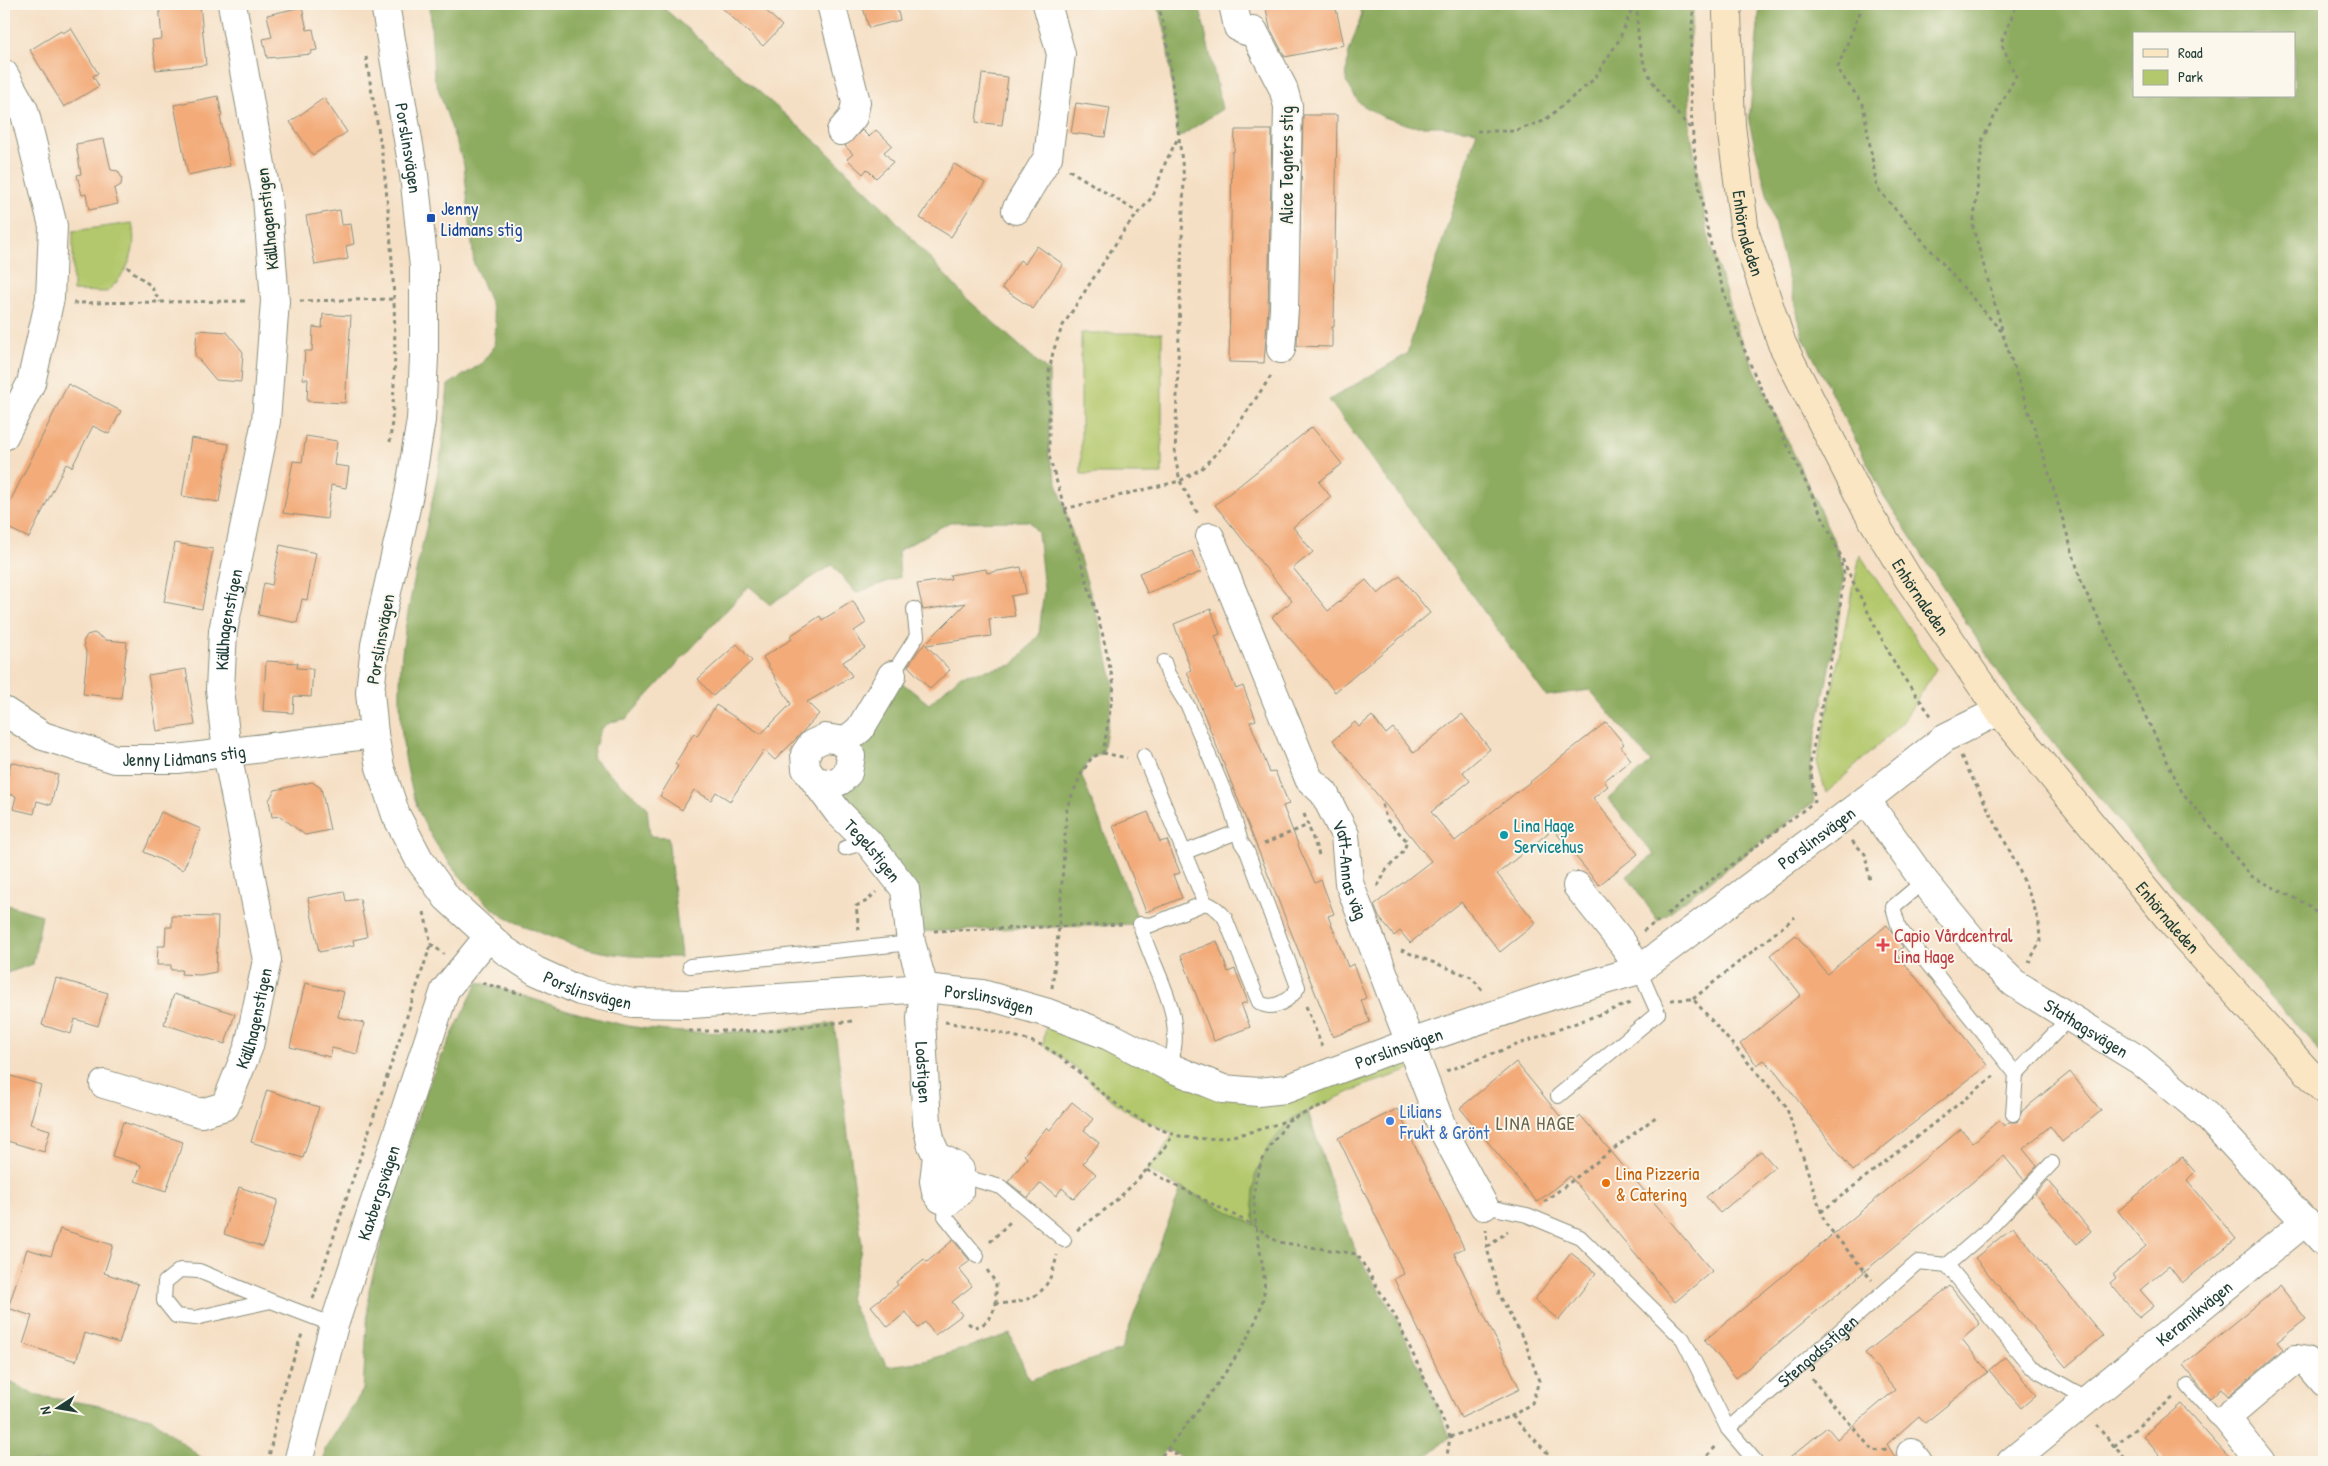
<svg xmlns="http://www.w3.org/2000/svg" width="2328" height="1466" font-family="'Patrick Hand',sans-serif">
	<rect width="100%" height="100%" fill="#fbf7ec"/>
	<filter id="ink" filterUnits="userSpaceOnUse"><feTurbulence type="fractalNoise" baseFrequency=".02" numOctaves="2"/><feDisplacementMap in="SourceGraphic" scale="10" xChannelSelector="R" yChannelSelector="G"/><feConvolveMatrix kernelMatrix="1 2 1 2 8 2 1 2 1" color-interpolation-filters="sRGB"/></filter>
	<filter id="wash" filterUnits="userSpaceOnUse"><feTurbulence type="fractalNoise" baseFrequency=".0096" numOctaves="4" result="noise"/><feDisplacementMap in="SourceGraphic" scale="20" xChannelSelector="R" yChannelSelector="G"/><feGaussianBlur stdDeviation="1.12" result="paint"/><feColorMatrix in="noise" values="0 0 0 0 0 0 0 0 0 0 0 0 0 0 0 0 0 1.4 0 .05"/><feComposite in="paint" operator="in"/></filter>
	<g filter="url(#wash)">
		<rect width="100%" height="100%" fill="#f5dfc4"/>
		<path fill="#b3c86c" stroke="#698250" d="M132,223c6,29 -4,49 -25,69l-34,-1v-60z
			M1081,333h81v141h-81z
			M1860,555l76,114 -34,54 -76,70 -9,-31z
			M1048,1013l191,79 154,-43 26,18 -56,19 -71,32 -39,87 2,21 -108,-56 10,-11 16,-25 -48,-24 -31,-24 -16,-17 -35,-24z"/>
		<path fill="#8eac60" stroke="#56744a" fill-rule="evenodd" d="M433,4h226l162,142 64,63 80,88 84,75v84l53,176 12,54 -11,67 -11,4 -11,17 59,150 -229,8 -2,-21 -77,-127 60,-109 37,29 32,-29 52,-10 26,-30 5,-46 -6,-56 -9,-12 -79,1 -52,29 2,26 -44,16 -24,-28 -62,39 -21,-18 -123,133c-30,4 -26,14 -34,39l55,49 3,29 18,1 13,120c-59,1 -96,-4 -151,-29 -9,-4 -22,-8 -30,-14 -34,-25 -73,-74 -85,-114 -14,-46 -18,-99 -13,-147 7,-67 29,-133 39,-200 3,-23 5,-45 7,-68l33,-21 13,-17 2,-22 -5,-21 -17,-40 -10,-99 -30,-89 -4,-68z
			M1158,4h41l23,105 -44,29 -12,-104z
			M1358,4h336l-5,38 1,86 18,107 30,98 97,210 9,30 -6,51 -28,140 4,38 -156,119 -31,-45 27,-21 -46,-56 43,-37 -61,-72 -44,6 -217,-296 78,-46 70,-223 -36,-5h-28l-30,-9 -24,-14 -13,-22 2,-26 14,-41z
			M1760,4h564v1052l-134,-150 -176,-210 -130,-200 -81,-159 -54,-215zM2134,34h160v62h-160z
			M4,904l38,11 -9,49 -29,10z
			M478,982c50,14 100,34 151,44 67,12 138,5 205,-3l28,223 -13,52 16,34 23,34 37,-5 85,-27 19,46 92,-30 60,-162 74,37 -2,-20 2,-29 14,-30 23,-28 16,-6 35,108 14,34 38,62 40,85 15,36 -31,25h-234l-7,-7 -11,-6 -10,13h-833l1,-13 38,-59 6,-100 31,-121 30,-89z
			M4,1379l34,17 52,8 61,14 56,44h-203z"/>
		<g id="blocks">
			<path fill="#f3ab79" d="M159,4h41l6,61 -50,5 -4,-30 10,-1z
				M718,4h41l23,22 -19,20z
				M862,4h34l4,16 -31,8z
				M1265,4h70l9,41 -59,12 -15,-29z
				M302,7l5,23 6,-1 4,21 -6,1 1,3 -45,4 -4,-19 9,-2 -5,-22z
				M71,28l27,45 -5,3 6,10 -35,21 -34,-57 31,-19 2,2z
				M982,74l26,3 -6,48 -26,-3z
				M218,96l4,20h-2l10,50 -42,9 -14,-70z
				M324,98l23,34 -34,23 -23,-33z
				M1076,103l34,5 -5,29 -34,-4z
				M1303,115h34l-3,212h-2v20l-35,-1z
				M862,130l7,7 7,-7 16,15 -8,7 9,10 -17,16 -9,-9 -4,5 -16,-15 6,-5 -8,-8z
				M1235,130h37l-4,178 -4,55 -35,-1 3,-210h2z
				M104,139l7,31 7,1 4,7 -1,7 -7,4 4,15 -29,6 -3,-16 -4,1 -5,-20 4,-1 -5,-30z
				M954,164l31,19 -34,54 -31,-19z
				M340,210l2,15 9,-1 3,20 -8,2 2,13 -33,6 -9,-49z
				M1037,246l26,18 -30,45 -31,-21 18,-28 5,4z
				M323,314l28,2 -6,87 -38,-2 1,-22h-5l2,-28h7l1,-24 9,1z
				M197,330l30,2 16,20 -2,30 -25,-2 -21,-25z
				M68,384l53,27 -12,23 -16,-8 -21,41 -6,-3 -37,74 -25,-12v-12z
				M1312,427l30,37 -23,18 12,15 -38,30 20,25 -20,16 35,43 38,-31 12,14 22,-18 30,37 -95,79 -63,-75 20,-16 -77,-96z
				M306,436l31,5 -3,24 15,2 -3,21 -15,-3 -4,34 -44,-6 10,-52 9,1z
				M191,438l38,6 -10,58 -37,-6z
				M175,543l38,6 -11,60 -38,-7z
				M280,545l36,8 -9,47 -5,-1 -5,24 -39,-8 6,-32 8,2z
				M1192,551l9,21 -54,21 -8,-20z
				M1021,567l5,26 -15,3 4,20 -26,3 2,17 -65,9 24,25 -20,19 -22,-23 11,-16 47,-47 -43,7 -6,-26 34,-5 -1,-4 36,-6 1,4z
				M853,601l13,22 -12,8 11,17 -22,14 9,14 -45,26 12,12 -25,27 -19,19 -11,-10 -34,51 -14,-9 -5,8 -17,-10 -12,20 -22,-14 18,-30 -3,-2 19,-31 3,3 19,-31 45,29 30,-30 -28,-47 29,-18 -2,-3 30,-20 2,4z
				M1211,609l9,25 -5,2 21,53 7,-3 13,34 -6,2 20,51 5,-2 14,33 -6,2 18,46 14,31 6,-3 13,34 -6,2 20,51 5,-3 13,34 -5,2 9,22 -37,15 -146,-365 4,-2 -17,-46z
				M94,633l12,7 21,2 -6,56 -38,-4 4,-39 -4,-13 4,-7z
				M737,644l15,17 -39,35 -15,-17z
				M266,661l32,2 -1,5 16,1 -2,28 -17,-1 -1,17 -30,-2z
				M186,669l9,56 -38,6 -9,-56z
				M1462,714l28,35 -27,23 7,9 -39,31 24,29 151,-119 18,22 -3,3 10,13 -27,21 4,5 -15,12 45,56 -39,31 -46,-56 -56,45 39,49 -36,29 -39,-50 -51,41 -10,-12 -6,5 -15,-19 -5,-12 57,-44 -98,-121 22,-18 4,5 13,-11 14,18 7,-6 21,25z
				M11,762l47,13 -7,30 -14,-4 -3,13 -21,-5 3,-13 -12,-3z
				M312,782l9,6 9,42 -25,5 -25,-19 -8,1 -3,-17 6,-10z
				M161,812l40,17 -18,41 -39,-18z
				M1148,812l12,30 7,-2 13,33 -7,2 9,23 -36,14 -33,-86z
				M344,891l2,10 14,-2 7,38 -14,3 1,5 -35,7 -11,-54z
				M172,916l46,1 -2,55 -16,3 -19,-1 1,-4h-11v-5h-14l1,-19h7l1,-19h6z
				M1887,925l16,22 -7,6 91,112 -134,106 -78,-100 -11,-11 -7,5 -17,-21 61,-49 -31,-40 26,-20 31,39z
				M1217,941l11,31 7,-3 13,33 -7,2 9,23 -36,14 -33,-86z
				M56,978l52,15 -10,33 -23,-7 -4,15 -29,-9z
				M305,983l39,9 -6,25 26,6 -7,31 -25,-6 -2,9 -40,-10z
				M174,994l61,20 -10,30 -61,-20z
				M1516,1062l52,64 13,-10 131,155 -37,31 -105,-126 -33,26 -77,-94z
				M2070,1072l31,39 -39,31 -12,-16 -27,23 14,17 -13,14 -20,-24 -268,222 -31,-38 256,-211 12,14 26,-23 5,6 5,-4h8l5,-11z
				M8,1075l33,10 -11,39 20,6 -6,22 -40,-12v-52z
				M267,1090l52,17 -16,51 -52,-16z
				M1072,1102l21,17 -9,11 15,13 -16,20 13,11 -22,25 -12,-11 -6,8 -15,-13 -13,15 -20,-16 19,-24 -3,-3 23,-28 3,3z
				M1397,1109l67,139 -10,5 66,136 -59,29 -67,-139 10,-5 -66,-136z
				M123,1122l60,20 -17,49 -31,-10 6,-16 -29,-9z
				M1761,1151l14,16 -55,46 -14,-16z
				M2182,1157l13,15 -8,8 49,59 -54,44 -13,-17 -29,24 14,16 -15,12 -29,-35 6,-5 -3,-4 33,-28 -28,-35z
				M2048,1180l43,51 -14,13 -42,-50z
				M239,1187l39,13 -15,47 -39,-13z
				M2013,1227l90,109 -37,31 -91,-109z
				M60,1229l53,16 -9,28 34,11 -19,59 -34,-10 -9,28 -53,-17 9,-28 -24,-8 19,-59 24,7z
				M953,1240l17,21 -11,8 13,17 -20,16 10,13 -27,20 -10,-13 -7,6 -12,-16 -18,15 -17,-21 27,-21 -2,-3 28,-23 3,3z
				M1571,1253l25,20 -37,47 -25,-20z
				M1950,1286l30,38 -18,15 26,33 -63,51 -6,-7 -32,28 11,18h-113l42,-35 10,12 58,-49 -30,-37z
				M2280,1286l26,33 -29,23 6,7 -55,47 -7,-8 -11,10 -27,-33z
				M2005,1357l31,38 -15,13 -32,-38z
				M2181,1404l52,58h-68l-22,-26z"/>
		</g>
	</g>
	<g filter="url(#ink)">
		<use href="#blocks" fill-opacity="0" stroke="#8a8e7c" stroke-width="1"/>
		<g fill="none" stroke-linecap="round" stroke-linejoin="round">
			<defs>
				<g id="lane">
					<path d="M1164,662l4,12 21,34 42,100 10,34 6,9 51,136c-7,13 -26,25 -39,15l-34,-84c-4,-6 -12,-13 -20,-15l-54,22 -11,-1c13,49 49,92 29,143"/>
					<path d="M892,675l25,-39 -3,-27"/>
					<path d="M1144,756l61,147"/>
					<path d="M845,848l23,-6"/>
					<path d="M1185,852l52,-20"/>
					<path d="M1924,881l-31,26 6,21 117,146"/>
					<path d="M690,966l221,-23"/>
					<path d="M1558,1096l100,-83 -19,-43"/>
					<path d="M2013,1114l3,-40 53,-56"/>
					<path d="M961,1176l40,11 63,53"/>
					<path d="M948,1202l-3,14 32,40"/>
					<path d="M1484,1206l43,9 53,22 103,102 45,90 28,33"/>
					<path d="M1947,1265l83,101 47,27 5,10"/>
					<path d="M271,1301l-72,-30 -19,-1 -15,12 -1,19 12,15 19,2 76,-17 63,24"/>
					<path d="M2188,1386l28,32h10"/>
					<path id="s1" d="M1728,1429l190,-167 29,3 44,-38 61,-64"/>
				</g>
				<g id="street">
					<path id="s2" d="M385,4l29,171 10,92v90l-3,63 -12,74 -34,151 -5,47 4,42 6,33 16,48 23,44 28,39 57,52 32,21 44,20 52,12 60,1 232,-16 58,6 66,19 61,23 60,31 54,22 35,3 28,-3 107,-40 157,-53 89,-26 227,-170 80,-63 53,-26"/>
					<path d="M831,4l25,98 -3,15 -12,14"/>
					<path d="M1233,4l5,23 8,4 7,-1 30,58 5,18 -4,203 -3,40"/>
					<path d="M4,74l20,36 29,116 -3,72 -19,85 -27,53"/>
					<path d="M1016,210l32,-53 13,-103 -14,-50"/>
					<path id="s3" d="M1210,537l99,242 15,14 21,42 4,48 95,249 40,74"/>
					<path id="s4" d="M4,711l39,25 72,23h62l197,-25"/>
					<path d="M843,743l17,-14 32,-54"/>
					<path id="s5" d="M816,781l16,3 8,-3 8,-8 3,-17 -5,-10 -7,-6 -14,-2 -13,6 -7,10 1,15 32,43 30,30 37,47 6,54 13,45 -3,31 6,104 4,20 6,13 -3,25 2,11 5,7 7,3 11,-10 1,-22 -4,-4 -19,-10"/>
					<path id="s6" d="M1866,800l58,81 60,73 30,29 125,77 67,55 118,127"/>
					<path d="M1577,886l46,58 16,26"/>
					<path id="s7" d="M104,1084l97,29 24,-7 24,-60 18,-86 -40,-207 -7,-64 3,-58 43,-210 9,-120 -8,-103 -35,-194"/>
					<path d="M1911,1453l7,9"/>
					<path id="s8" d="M298,1462l36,-137 111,-335 44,-54"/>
					<path id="s9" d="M2011,1462l295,-241"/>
					<path d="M2261,1462l-35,-44 70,-59 10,2 18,21"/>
				</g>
				<g id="secondary">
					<path id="s10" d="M1729,4l-2,9 4,113 14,107 37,111 84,165 42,69 91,133 175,214 150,165"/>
				</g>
			</defs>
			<use href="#lane" stroke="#8a8e7c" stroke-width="16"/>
			<use href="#street" stroke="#8a8e7c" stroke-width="30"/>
			<use href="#secondary" stroke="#8a8e7c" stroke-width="30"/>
			<path stroke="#8a8e7c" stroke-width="3" stroke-dasharray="4 4" stroke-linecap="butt" d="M1158,4l8,30 18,144 -9,279 5,24 19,35
				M1637,4c0,65 11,76 53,124
				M1694,4c-12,110 5,225 44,329 21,57 50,113 77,168 26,56 52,112 82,166 10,17 24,34 35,50
				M1859,4l1,8 -23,57 26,35 14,84 125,144 42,125 38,127 100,208 69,84 59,30 14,16
				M366,57c6,40 15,81 19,121 9,87 14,177 5,264
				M1477,131h37l30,-10 50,-42 25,-39 15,-36
				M1069,170l70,43
				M127,267l24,19 9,16
				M300,301l94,-2
				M73,303l176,-2
				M2002,329l-29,-101 10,-90 33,-62 -15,-33 16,-39
				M1064,509l116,-28 22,-13 23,-24 48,-71
				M1103,753l24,5
				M1961,756l57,111 15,36 6,21 1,18 -11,20
				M1815,803l-5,-39 28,-140 6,-51 -7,-22
				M1304,814l15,41
				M1852,841l13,13 5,27
				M1264,844l44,-19
				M1377,886c6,-6 6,-13 11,-18 9,-10 15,-13 19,-27l-21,-22 -4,-15
				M424,912l7,32 13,10
				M1667,914l147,-112
				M859,930l-3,-24 11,-5 9,-9
				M934,931l188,-7
				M1643,931l15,-10
				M1401,950l70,27 12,14
				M482,983l40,11
				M1052,988l7,-62 8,-119 14,-33 11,-17 11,-4 11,-67 -12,-54 -53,-176v-84l4,-20 9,-25 63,-98 28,-33 13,-35 12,-23
				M1693,999l102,-82
				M1671,1000l22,-1 93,107 39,117 47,57
				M1306,1006l17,43
				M945,1022c20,3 83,15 100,25 30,17 51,44 80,63 14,9 32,19 48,24 46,16 116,-13 158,-32
				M689,1031h79l84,-10
				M1446,1071l187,-69
				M1147,1170l108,56 23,16 79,12 38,62 40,85 15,36 -4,25
				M1544,1202l113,-86
				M1821,1212l173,-136
				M1077,1230c38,-25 71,-57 96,-95
				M990,1242l22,-22
				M1488,1247l20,-16
				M987,1270l9,13v21
				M313,1299l118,-355
				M968,1323l6,4c14,-2 18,-11 22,-23 39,-3 52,-8 61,-49
				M1812,1379l61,72 14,-2
				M1512,1416l44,46
				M2096,1425l32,37
				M1450,1437l62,-21 20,-13 7,-22 -14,-39 -26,-48 -12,-46 -1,-18
				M2114,1446l60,-49
				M1167,1449l11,6 7,7
				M268,1462l13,-66 22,-65
				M1157,1462c30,-39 101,-121 107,-169 2,-15 -3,-34 -5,-49 -11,-60 -6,-78 32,-126
				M1702,1462l16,-18"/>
			<use href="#lane" stroke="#fff" stroke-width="14"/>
			<use href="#street" stroke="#fff" stroke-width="28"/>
			<use href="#secondary" stroke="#fbe6c4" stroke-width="28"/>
		</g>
	</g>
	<rect fill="#1a4fb4" stroke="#fbf7ec" stroke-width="2" x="426" y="213" width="10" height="10" rx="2.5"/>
	<circle fill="#0f9aa8" stroke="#fbf7ec" stroke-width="2" cx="1504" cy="835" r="5"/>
	<path fill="#e0444e" stroke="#fbf7ec" stroke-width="2" d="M1880.5 937.5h5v5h5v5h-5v5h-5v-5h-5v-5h5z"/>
	<circle fill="#3f7fe0" stroke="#fbf7ec" stroke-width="2" cx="1390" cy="1121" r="5"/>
	<circle fill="#e8710a" stroke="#fbf7ec" stroke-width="2" cx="1606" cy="1183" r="5"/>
	<g text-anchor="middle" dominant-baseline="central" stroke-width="4" stroke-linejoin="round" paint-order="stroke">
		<g font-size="18" fill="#1f3d34" stroke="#fbf7ec">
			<text stroke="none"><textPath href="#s2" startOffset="146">Porslinsvägen</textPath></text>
			<text transform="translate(1286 165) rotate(-90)">Alice Tegnérs stig</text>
			<text transform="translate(267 219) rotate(-96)">Källhagenstigen</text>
			<text stroke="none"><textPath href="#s10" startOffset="231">Enhörnaleden</textPath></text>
			<text stroke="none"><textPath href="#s10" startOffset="636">Enhörnaleden</textPath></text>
			<text stroke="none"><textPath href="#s7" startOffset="624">Källhagenstigen</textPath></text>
			<text transform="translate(380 639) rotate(-80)">Porslinsvägen</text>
			<text stroke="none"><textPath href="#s4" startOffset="191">Jenny Lidmans stig</textPath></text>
			<text stroke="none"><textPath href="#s2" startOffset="2405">Porslinsvägen</textPath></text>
			<text stroke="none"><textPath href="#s5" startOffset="235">Tegelstigen</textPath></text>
			<text stroke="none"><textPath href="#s3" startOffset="364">Vatt-Annas väg</textPath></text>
			<text stroke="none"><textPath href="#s10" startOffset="1041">Enhörnaleden</textPath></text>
			<text stroke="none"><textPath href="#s2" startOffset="1091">Porslinsvägen</textPath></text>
			<text stroke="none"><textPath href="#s2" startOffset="1496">Porslinsvägen</textPath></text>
			<text stroke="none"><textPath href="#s7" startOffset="219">Källhagenstigen</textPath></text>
			<text stroke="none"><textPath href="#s6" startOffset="321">Stathagsvägen</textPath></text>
			<text stroke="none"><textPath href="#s2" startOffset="1931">Porslinsvägen</textPath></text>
			<text stroke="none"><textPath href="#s5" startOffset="471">Lodstigen</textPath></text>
			<text stroke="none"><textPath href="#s8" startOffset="281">Kaxbergsvägen</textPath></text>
			<text stroke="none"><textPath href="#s9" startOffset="236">Keramikvägen</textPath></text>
			<text stroke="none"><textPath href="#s1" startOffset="119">Stengodsstigen</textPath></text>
		</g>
		<g font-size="18" fill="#164399" stroke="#fbf7ec" text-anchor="start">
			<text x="441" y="208">Jenny<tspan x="441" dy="21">Lidmans stig</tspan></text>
		</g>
		<g font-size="18" fill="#0d838f" stroke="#fbf7ec" text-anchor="start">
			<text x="1514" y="825">Lina Hage<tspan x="1514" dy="21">Servicehus</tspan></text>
		</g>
		<g font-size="18" fill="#be3a42" stroke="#fbf7ec" text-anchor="start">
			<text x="1894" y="935">Capio Vårdcentral<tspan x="1894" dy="21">Lina Hage</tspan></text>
		</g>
		<g font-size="18" fill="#366cbe" stroke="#fbf7ec" text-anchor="start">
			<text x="1400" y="1111">Lilians<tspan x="1400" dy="21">Frukt &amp; Grönt</tspan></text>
		</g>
		<g font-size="18" fill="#c56008" stroke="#fbf7ec" text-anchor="start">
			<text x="1616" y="1173">Lina Pizzeria<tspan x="1616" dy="21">&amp; Catering</tspan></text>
		</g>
		<g font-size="19" letter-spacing="1" fill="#69644c" stroke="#fbf7ec">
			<text x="1536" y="1123">LINA HAGE</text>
		</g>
	</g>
	<rect width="2328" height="1466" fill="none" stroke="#fbf7ec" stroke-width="20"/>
	<rect x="2133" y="32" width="162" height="65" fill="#fbf7ec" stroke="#a3ada2"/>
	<rect x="2143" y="49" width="25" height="8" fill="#fbe6c4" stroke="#a3ada2"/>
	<text x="2178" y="58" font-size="15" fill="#1f3d34">Road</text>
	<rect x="2143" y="70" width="25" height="15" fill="#b3c86c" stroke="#a3ada2"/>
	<text x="2178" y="82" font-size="15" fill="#1f3d34">Park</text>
	<g transform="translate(58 1408) rotate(258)" stroke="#fbf7ec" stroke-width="4" paint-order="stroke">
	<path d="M0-4L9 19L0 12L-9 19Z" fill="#1f3d34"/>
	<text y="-8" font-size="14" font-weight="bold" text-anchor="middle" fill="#1f3d34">N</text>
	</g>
</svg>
